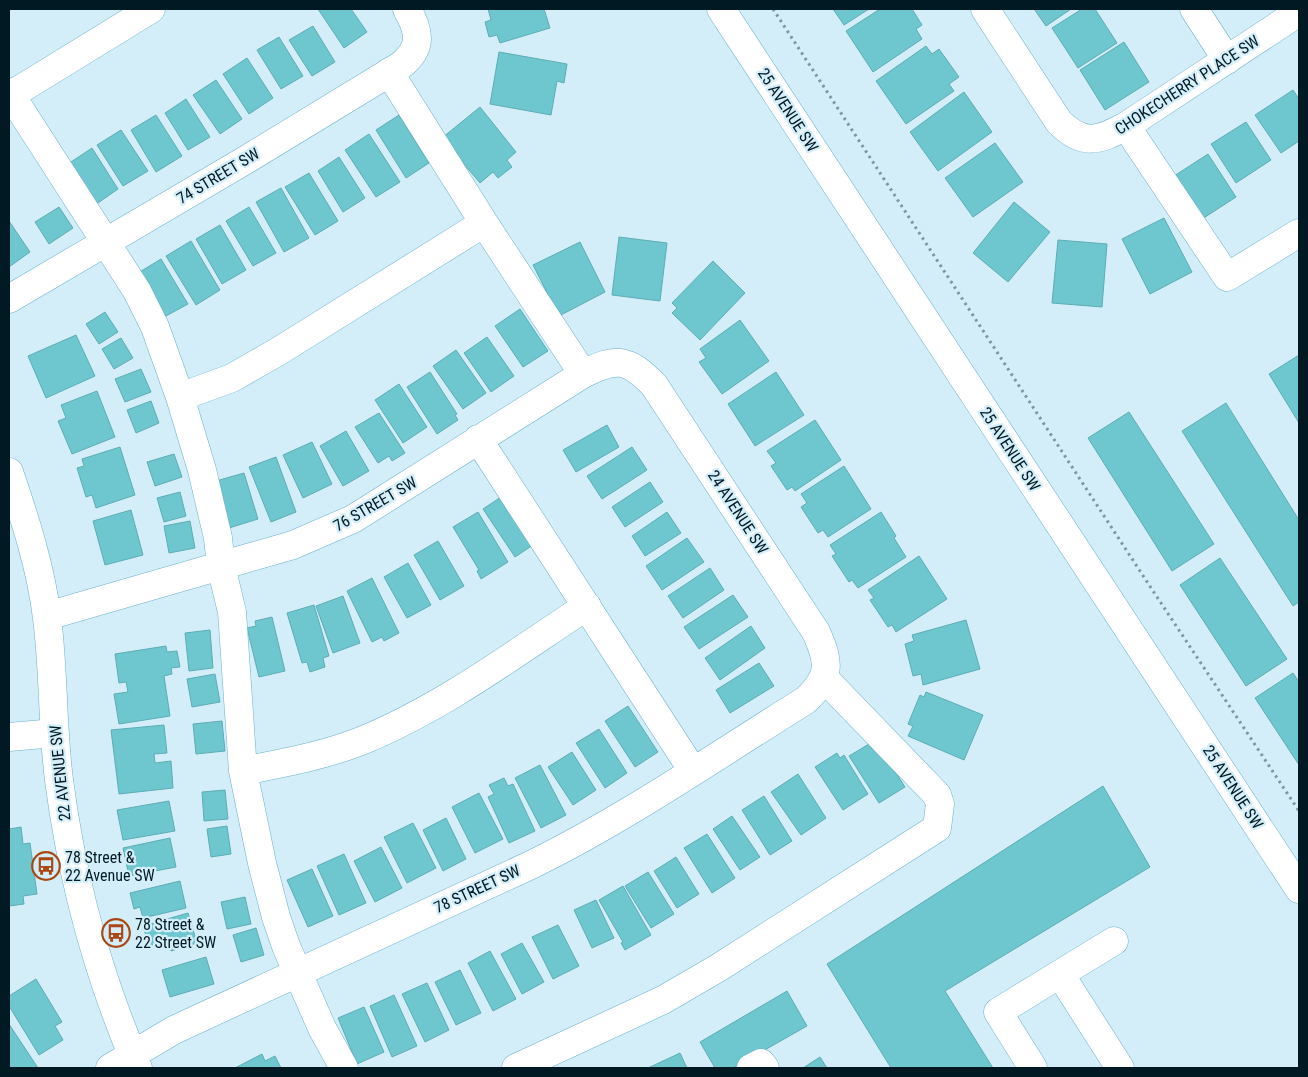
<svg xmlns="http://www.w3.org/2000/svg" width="1308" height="1077" font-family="'Roboto Condensed',sans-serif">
	<rect width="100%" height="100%" fill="#d3eef9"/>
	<path fill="#6ec6ce" stroke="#5dadb4" d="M318,9h33l16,23 -23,16z
		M488,9h56l6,19 -50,15 -3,-8 -8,2 -4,-15 6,-2z
		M833,9h36l-25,16z
		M880,9h32l10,16 -6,4 6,10 -49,33 -27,-41z
		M1034,9h37l-25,17z
		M1082,9h13l22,34 -39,25 -26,-40z
		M313,26l22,36 -23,14 -23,-36z
		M279,37l24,39 -22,13 -24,-39z
		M1124,42l25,40 -44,28 -25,-40z
		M926,46l6,8 7,-5 20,28 -10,7 5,7 -48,33 -30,-43z
		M499,52l68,12 -3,19 -7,-2 -6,34 -61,-11z
		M247,58l26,40 -24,16 -26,-40z
		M216,80l26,39 -22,15 -27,-39z
		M1293,90l6,9v42l-18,12 -26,-38z
		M964,92l28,40 -54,39 -28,-39z
		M186,99l24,38 -22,13 -23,-37z
		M480,107l36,45 -9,8 5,7 -14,11 -5,-6 -13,11 -38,-45z
		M156,115l26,41 -26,16 -25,-42z
		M399,115l30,48 -23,15 -30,-48z
		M1246,122l25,38 -35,23 -25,-39z
		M121,130l27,41 -25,15 -26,-41z
		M369,134l31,48 -24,15 -31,-47z
		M995,143l28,39 -50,35 -28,-39z
		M92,148l26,41 -23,16 -27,-41z
		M1208,154l28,43 -37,24 -28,-43z
		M339,157l26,41 -22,14 -25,-41z
		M309,173l29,48 -23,14 -30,-48z
		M281,188l28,50 -25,14 -28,-50z
		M1014,202l36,30 -42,50 -35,-29z
		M59,207l14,21 -24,16 -14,-22z
		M249,207l27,46 -23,13 -27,-45z
		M1164,218l28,54 -42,22 -28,-55z
		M9,221l21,31 -21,15z
		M220,225l26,45 -24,14 -26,-45z
		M619,237l48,6 -7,58 -48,-6z
		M1058,240l49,4 -5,63 -50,-4z
		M191,241l29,49 -24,15 -30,-49z
		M580,242l25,50 -46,24 -26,-51z
		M161,259l27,45 -24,13 -26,-44z
		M713,261l32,32 -45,47 -28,-27 5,-5 -5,-5z
		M520,309l28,42 -25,16 -28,-41z
		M105,312l13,20 -19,12 -13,-20z
		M740,320l29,41 -47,33 -23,-32 7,-4 -6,-9z
		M76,335l19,41 -49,22 -18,-42z
		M487,337l27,39 -23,16 -27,-39z
		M121,338l12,20 -19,11 -12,-20z
		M456,350l30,43 -23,16 -30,-43z
		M1299,355v68l-30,-49z
		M141,369l10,23 -26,10 -10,-23z
		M430,372l27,42 -2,1 3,5 -21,14 -30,-47z
		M776,372l28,43 -49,31 -27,-42z
		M399,384l28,43 -24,16 -28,-43z
		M97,391l18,46 -43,17 -14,-33 8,-3 -5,-13z
		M151,401l8,22 -23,10 -9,-23z
		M1226,403l73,117v82l-6,4 -111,-175z
		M1129,412l85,132 -42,27 -84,-133z
		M379,413l26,40 -13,8 -3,-5 -11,7 -23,-36z
		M815,420l26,40 -46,31 -3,-4 -5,3 -16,-24 5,-3 -9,-12z
		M607,425l12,22 -43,25 -13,-22z
		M346,431l23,40 -26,15 -23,-40z
		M312,442l20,42 -29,14 -20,-43z
		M120,447l15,48 -39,13 -4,-13 -6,2 -9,-29 7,-2 -2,-7z
		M632,447l15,23 -45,29 -15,-23z
		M174,454l8,23 -27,9 -8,-24z
		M276,457l20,55 -25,10 -22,-55z
		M844,466l27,43 -43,28 -5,-7 -5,3 -17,-26 6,-4 -6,-9z
		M244,473l14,46 -29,9 -13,-47z
		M650,482l13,20 -38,25 -13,-20z
		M180,492l6,24 -22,6 -7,-24z
		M504,495l32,48 -21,14 -32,-48z
		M131,510l12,45 -38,10 -12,-44z
		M478,512l30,50 -27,17 -4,-8 2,-1 -26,-43z
		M667,512l14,21 -36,23 -13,-20z
		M881,512l15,24 -2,2 12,19 -48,31 -6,-8 -3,2 -17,-26 4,-2 -6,-9z
		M190,521l5,27 -26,5 -5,-27z
		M687,538l17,24 -42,28 -16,-24z
		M438,541l26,45 -24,14 -26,-45z
		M919,556l28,43 -51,33 -4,-7 -4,2 -18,-27 4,-2 -6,-8z
		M1220,558l67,101 -41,27 -66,-101z
		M408,563l23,42 -24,13 -23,-41z
		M710,568l14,22 -41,28 -15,-22z
		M372,578l27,55 -15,8 -2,-4 -10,5 -25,-51z
		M733,595l15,22 -49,32 -15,-22z
		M343,596l17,47 -27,10 -17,-47z
		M314,605l15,51 -6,2 2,9 -15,5 -3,-10 -5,1 -15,-50z
		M272,617l13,54 -26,6 -12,-49 9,-2 -1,-5z
		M966,620l14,49 -57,16 -2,-11 -8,2 -8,-32 9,-3 -2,-6z
		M751,626l14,22 -45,32 -15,-22z
		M210,630l3,38 -24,3 -4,-38z
		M166,646l1,6 10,-1 3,16 -9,1 1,6 -8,2 6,40 -51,8 -5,-30 14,-2 -2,-10 -7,1 -4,-29z
		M759,663l15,23 -44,27 -14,-23z
		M1293,673l6,9v83l-44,-67z
		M215,674l5,28 -28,5 -5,-28z
		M926,692l57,23 -19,45 -56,-24 5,-10 -5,-2 12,-29 4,2z
		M628,706l30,46 -23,15 -30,-46z
		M222,721l3,30 -29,3 -3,-30z
		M164,725l3,28 -13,1 1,9 16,-2 2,27 -54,6 -8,-64z
		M599,729l28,44 -22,15 -29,-45z
		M869,744l3,5 6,-4 27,42 -26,16 -30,-47z
		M572,752l24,38 -23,15 -25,-38z
		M837,753l3,5 4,-3 24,39 -25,16 -28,-43z
		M540,765l26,50 -25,13 -26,-50z
		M798,774l28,44 -25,17 -30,-43z
		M504,778l4,8 5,-2 22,47 -26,12 -21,-46 6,-3 -5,-9z
		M1103,786l47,81 -205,124 48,77h-102l-64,-104z
		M225,790l3,29 -24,2 -2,-29z
		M479,793l24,46 -28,14 -23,-46z
		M764,796l28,45 -22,14 -28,-45z
		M169,801l6,30 -52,9 -6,-30z
		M732,816l28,41 -20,13 -27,-41z
		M446,818l20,41 -23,12 -20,-41z
		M413,823l23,45 -29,15 -23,-46z
		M227,826l4,28 -20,3 -4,-28z
		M21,827l2,17 7,-1 7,51 -14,2 1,8 -15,2v-77z
		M707,834l28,44 -23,15 -28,-45z
		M170,838l6,29 -47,9 -6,-28z
		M381,847l21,41 -27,14 -21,-41z
		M344,854l22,49 -27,12 -22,-49z
		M676,857l23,37 -22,14 -23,-37z
		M312,869l21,47 -25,11 -21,-47z
		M648,872l26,42 -23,14 -26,-42z
		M180,881l6,27 -43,10 -3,-11 -6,2 -4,-16z
		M623,886l28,49 -26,15 -4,-7 2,-1 -24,-42z
		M245,897l6,27 -24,5 -6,-27z
		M596,900l18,38 -22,10 -18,-38z
		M188,913l9,30 -26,8 -3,-11 -19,6 -6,-20z
		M558,925l21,41 -26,13 -21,-42z
		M256,928l8,27 -23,7 -8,-27z
		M522,943l22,39 -22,12 -21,-40z
		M490,951l26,48 -23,12 -25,-48z
		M206,957l8,27 -44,13 -8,-27z
		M460,970l21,43 -25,12 -21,-43z
		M36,979l26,43 -7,4 8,14 -24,15 -30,-49v-10z
		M427,983l22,47 -24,12 -23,-48z
		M787,991l20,35 -74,42h-18l-15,-26z
		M394,995l23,51 -25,11 -22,-51z
		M364,1007l20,45 -27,12 -19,-46z
		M9,1024l29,44h-29z
		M680,1053l7,15h-39z
		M262,1054l3,7 10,-5 6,12h-46z
		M820,1057l7,11h-24z"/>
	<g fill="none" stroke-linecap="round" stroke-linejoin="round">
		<defs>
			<path id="minor" d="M985,9l74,113c24,24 39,19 67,4l173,-114
				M1194,9l33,51
				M389,72l95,151 99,151
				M9,92l128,199 18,36 25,70 22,73 16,68 3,28 11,46 11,159 19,92 14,54 10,29 36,82 22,40
				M11,95l140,-86
				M1126,126l101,151 72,-44
				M9,299l235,-138 156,-95c23,-18 20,-34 7,-57
				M180,397l52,-19 47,-27 205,-128
				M478,439l215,332
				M9,472c16,47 32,96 38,146 7,54 5,108 12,162 13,100 39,196 79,288
				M47,616l246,-71 60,-26 230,-145c34,-17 44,-16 71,11l162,247c14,31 15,44 -10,68 -90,56 -178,117 -273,164l-359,166 -64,38
				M9,737l46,-4
				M243,771c40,-8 80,-15 118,-30 81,-33 153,-87 226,-135
				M1060,974l54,-33
				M516,1068l147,-68 55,-32 219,-140 3,-24 -3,-9 -113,-117
				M751,1068l10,-5 4,5
				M1033,1068l-35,-56 62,-38 60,94"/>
			<path id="major" d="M721,9l578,880"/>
		</defs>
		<use href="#minor" stroke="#6bb1ca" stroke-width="29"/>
		<use href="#major" stroke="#6bb1ca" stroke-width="29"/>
		<path stroke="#7c96a0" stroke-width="3" stroke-dasharray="2.5 4" stroke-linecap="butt" d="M773,9l382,585 144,217"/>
		<use href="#minor" stroke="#fff" stroke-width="28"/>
		<use href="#major" stroke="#fff" stroke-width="28"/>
	</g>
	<defs>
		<symbol id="bus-ring" viewBox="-11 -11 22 22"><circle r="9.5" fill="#d3eef9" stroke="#ab4713" stroke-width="1.5"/><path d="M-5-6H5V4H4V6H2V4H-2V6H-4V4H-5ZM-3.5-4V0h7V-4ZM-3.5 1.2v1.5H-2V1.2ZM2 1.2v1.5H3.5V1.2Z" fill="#ab4713"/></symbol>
	</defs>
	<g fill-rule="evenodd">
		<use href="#bus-ring" x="30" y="850" width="32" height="32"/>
		<use href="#bus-ring" x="100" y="917" width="32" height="32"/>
	</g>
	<g text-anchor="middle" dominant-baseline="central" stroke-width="4.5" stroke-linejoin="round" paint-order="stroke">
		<g font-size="16" fill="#001923" stroke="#d3eef9">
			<text transform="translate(1187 85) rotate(-33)">CHOKECHERRY PLACE SW</text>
			<text transform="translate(788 110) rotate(57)">25 AVENUE SW</text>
			<text transform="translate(218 176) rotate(-31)">74 STREET SW</text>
			<text transform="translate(1010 449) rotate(57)">25 AVENUE SW</text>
			<text transform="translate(375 504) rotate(-30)">76 STREET SW</text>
			<text transform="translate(738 512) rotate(57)">24 AVENUE SW</text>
			<text transform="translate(60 773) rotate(-96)">22 AVENUE SW</text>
			<text transform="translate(1233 787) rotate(57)">25 AVENUE SW</text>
			<text transform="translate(477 889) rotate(-25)">78 STREET SW</text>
		</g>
		<g font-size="16" fill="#001923" stroke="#d3eef9" text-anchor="start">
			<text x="65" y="857">78 Street &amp;<tspan x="65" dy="18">22 Avenue SW</tspan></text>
			<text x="135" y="924">78 Street &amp;<tspan x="135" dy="18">22 Street SW</tspan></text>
		</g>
	</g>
	<rect width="1308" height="1077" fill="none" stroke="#001923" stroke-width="20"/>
</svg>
